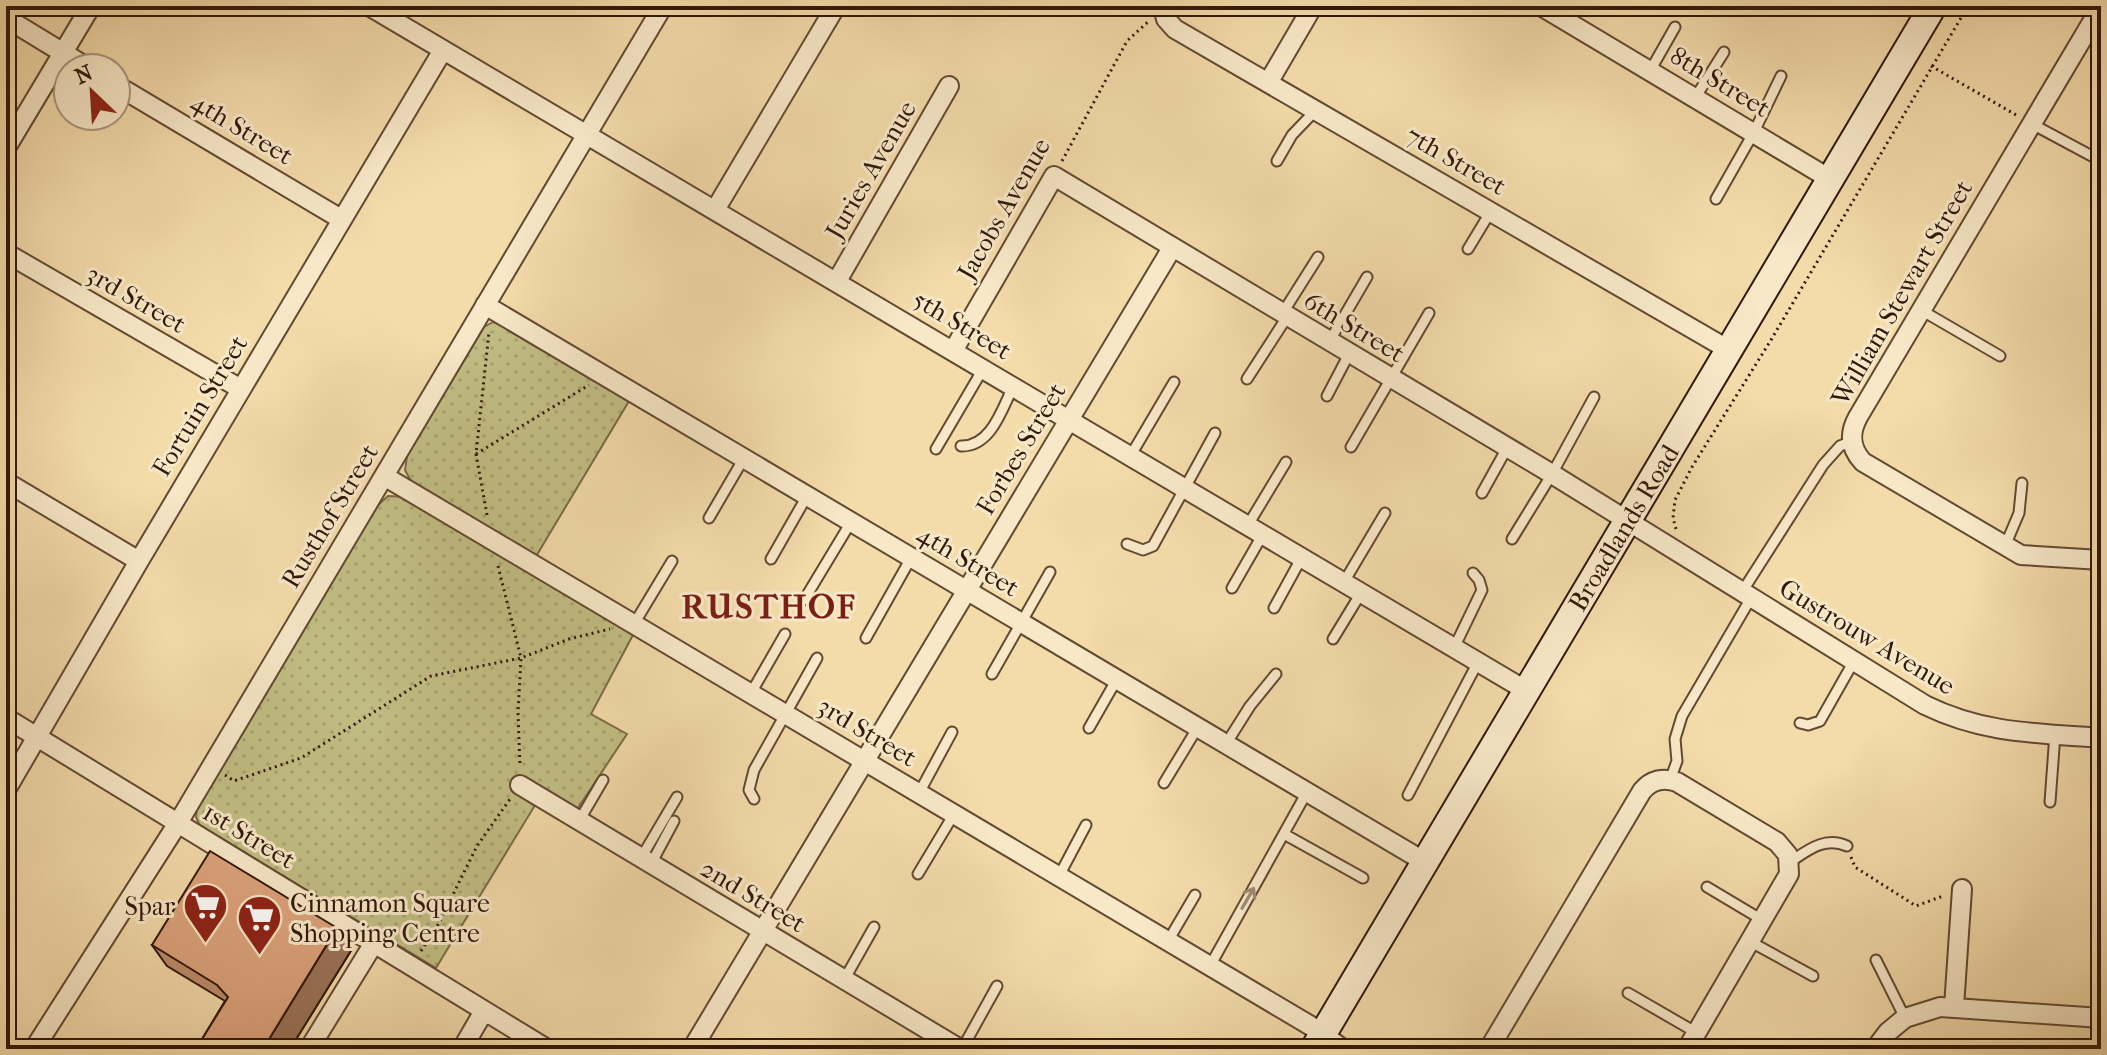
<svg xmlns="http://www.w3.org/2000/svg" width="2107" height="1055" font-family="'IM FELL French Canon',serif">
	<defs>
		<pattern id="grass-dots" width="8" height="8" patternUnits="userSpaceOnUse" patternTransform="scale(2)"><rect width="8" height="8" fill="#c2be84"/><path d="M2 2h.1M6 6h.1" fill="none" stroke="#a7a371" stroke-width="1.8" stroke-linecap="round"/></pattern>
	</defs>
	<rect width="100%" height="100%" fill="#f4dbaa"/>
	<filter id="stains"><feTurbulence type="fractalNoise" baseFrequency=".0025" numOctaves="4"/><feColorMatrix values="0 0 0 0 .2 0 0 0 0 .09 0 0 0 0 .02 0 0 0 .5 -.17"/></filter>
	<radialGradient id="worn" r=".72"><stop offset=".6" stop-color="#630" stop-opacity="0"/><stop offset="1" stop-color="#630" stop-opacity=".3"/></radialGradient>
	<path fill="url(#grass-dots)" stroke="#7a6b47" stroke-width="2" d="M493,322l9,3 127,76 -94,157 -123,-75 -7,-13 2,-14 77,-129z
		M388,496l17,1 229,136 -43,81 36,20 -51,77 -33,-19 -107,176 -236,-142 -4,-9 1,-8 180,-303z"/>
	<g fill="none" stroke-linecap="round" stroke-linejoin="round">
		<defs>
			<path id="service" d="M1650,71l25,-44
				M1695,98l29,-46
				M2032,124l69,37
				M1277,161l15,-26 24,-25
				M1716,199l38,-67 27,-56
				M1468,249l23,-38
				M1921,310l79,46
				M1282,314l36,-57
				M1329,342l38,-65
				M1247,379l40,-62
				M1327,396l22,-42
				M961,446c30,1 41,-37 52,-59
				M1351,447l78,-134
				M936,449l47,-80
				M1131,455l43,-73
				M1482,493l25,-45
				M709,518l35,-60
				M1248,525l38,-63
				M1512,539l40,-65 42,-77
				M1127,544l16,6 10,-4 62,-113
				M2005,546l14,-33 3,-30
				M771,559l36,-63
				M1344,582l41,-69
				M1232,588l31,-54
				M1742,592l81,-127 17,-19 12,-5
				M804,600l47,-78
				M1274,608l28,-51
				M634,624l38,-63
				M866,638l45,-80
				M1333,639l28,-46
				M1454,648l28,-58 -3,-10 -6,-7
				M992,674l58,-102
				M751,693l34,-59
				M1800,723l8,2 12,-4 34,-60
				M1089,728l28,-49
				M1226,744l24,-38 26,-32
				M1670,780l7,-19 -2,-22 7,-23 69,-118
				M1164,783l34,-56
				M919,793l33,-61
				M1408,795l70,-133
				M754,799l-5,-9 5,-20 63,-112
				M2050,802l5,-68
				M579,821l24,-41
				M1284,834l79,44
				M641,858l36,-61
				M1790,862c18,-12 35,-26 57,-16
				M651,864l23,-43
				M918,874l36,-60
				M1059,876l27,-51
				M1707,887l57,34
				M1168,941l27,-46
				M1751,942l62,34
				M1876,960l29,58
				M1210,966l97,-174
				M844,980l30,-53
				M1628,993l69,40
				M962,1049l35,-63"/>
			<path id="minor" d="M369,6l1158,685
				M1163,6l3,13 9,10 554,321
				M1541,6l289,173
				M2101,7l-243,410c-9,16 -8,31 5,45l158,93 80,5
				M6,18l82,50
				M1268,83l45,-77
				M116,85l225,134
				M6,148l85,-142
				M715,210l121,-204
				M6,253l235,136
				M837,281l112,-195
				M485,305l940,557
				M953,351l101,-175 498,298 373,231c59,29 112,28 176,33
				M384,476l927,550 32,23
				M6,482l133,79
				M6,718l541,331
				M520,785l440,264
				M6,790l133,-229 304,-511
				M1954,1007l8,-118
				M6,1044l9,5
				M34,1049l144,-226 485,-817
				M309,1049l65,-106
				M462,1049l22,-38
				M692,1049l480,-801
				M1489,1049l153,-258c9,-11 21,-14 35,-9l100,60 11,13 1,19 -102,175
				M1875,1049l13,-17 17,-14 35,-11 161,11"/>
			<path id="secondary" d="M1314,1049l619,-1043"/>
		</defs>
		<use href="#service" stroke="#624932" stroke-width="13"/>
		<use href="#minor" stroke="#624932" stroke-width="22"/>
		<use href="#secondary" stroke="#32180a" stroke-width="30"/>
		<path stroke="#32180a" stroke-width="3" stroke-dasharray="2 4" stroke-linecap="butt" d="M1931,66l87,50
			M1062,161l65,-120 23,-21
			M476,454l113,-69
			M487,515l-11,-61 13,-122
			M1676,529l-3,-11 2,-18 17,-33 79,-127 197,-334
			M498,566l23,92 -3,55 2,54
			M225,775l9,6 67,-23 130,-82 90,-18 48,-19 41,-10
			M1851,857l4,10 61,39 27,-10
			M421,951l18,-28 38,-77 33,-47"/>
		<use href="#service" stroke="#f8e8c8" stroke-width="9"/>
		<use href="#minor" stroke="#f8e8c8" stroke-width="18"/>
		<use href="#secondary" stroke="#f8e8c8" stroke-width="26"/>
	</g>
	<path fill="#bd8c6b" stroke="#32180a" stroke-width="2" d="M337,928l15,21 -62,100h-94l29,-48 -58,-35 -15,-21z"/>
	<path fill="#9a7257" stroke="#32180a" stroke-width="2" d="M337,928l15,21 -62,100h-27z"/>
	<path fill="#dca37c" stroke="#32180a" stroke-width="2" d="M210,851l127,77 -74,121h-67l32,-52 -11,-12 -65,-40z"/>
	<defs><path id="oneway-shaft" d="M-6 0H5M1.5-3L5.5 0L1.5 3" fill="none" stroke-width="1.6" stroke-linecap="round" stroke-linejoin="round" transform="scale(2)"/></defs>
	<use stroke="#9f8a72" href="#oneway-shaft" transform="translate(1248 898) rotate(-60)"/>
	<defs>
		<symbol id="supermarket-pin" viewBox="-11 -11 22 30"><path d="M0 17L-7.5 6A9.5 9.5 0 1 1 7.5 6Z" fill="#8f2418" stroke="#f8e8c8"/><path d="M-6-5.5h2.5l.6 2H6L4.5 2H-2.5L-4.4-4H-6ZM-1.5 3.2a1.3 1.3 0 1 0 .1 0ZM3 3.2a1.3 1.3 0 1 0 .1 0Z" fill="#fff"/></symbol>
	</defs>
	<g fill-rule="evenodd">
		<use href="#supermarket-pin" x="180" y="880" width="51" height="69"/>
		<use href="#supermarket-pin" x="234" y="892" width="51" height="69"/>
	</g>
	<g text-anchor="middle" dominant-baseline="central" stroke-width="6" stroke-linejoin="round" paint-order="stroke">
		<g font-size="26" fill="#32180a" stroke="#f8e8c8">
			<text transform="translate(1720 82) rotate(31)">8th Street</text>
			<text transform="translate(242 129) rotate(31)">4th Street</text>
			<text transform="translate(1456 161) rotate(30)">7th Street</text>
			<text transform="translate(871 170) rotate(-60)">Juries Avenue</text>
			<text transform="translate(1004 209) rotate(-60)">Jacobs Avenue</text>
			<text transform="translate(1902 293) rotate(-60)">William Stewart Street</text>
			<text transform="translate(136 299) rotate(30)">3rd Street</text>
			<text transform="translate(962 325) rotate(31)">5th Street</text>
			<text transform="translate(1354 327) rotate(31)">6th Street</text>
			<text transform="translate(200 406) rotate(-59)">Fortuin Street</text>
			<text transform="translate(1021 449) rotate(-59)">Forbes Street</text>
			<text transform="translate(330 516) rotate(-59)">Rusthof Street</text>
			<text transform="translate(1624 528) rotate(-59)">Broadlands Road</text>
			<text transform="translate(968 561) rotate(31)">4th Street</text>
			<text transform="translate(1867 637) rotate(31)">Gustrouw Avenue</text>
			<text transform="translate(867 732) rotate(31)">3rd Street</text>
			<text transform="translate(249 836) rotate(31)">1st Street</text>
			<text transform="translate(753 896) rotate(31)">2nd Street</text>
		</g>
		<g font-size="26" fill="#32180a" stroke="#f8e8c8" text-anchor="start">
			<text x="290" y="903">Cinnamon Square<tspan x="290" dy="30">Shopping Centre</tspan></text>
			<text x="175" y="906" text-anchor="end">Spar</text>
		</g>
		<g font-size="34" font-weight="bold" letter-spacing="2" fill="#7a1f14" stroke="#f8e8c8">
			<text x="769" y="607">RUSTHOF</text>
		</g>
	</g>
	<rect width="2107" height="1055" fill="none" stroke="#f4dbaa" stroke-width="32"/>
	<rect x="8" y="8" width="2091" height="1039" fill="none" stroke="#32180a" stroke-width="4"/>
	<rect x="16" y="16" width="2075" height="1023" fill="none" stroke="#32180a" stroke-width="2"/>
	<g transform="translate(92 92) rotate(335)"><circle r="38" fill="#f8e8c8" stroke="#a9957c" stroke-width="2"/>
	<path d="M0-6L14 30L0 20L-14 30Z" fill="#8f2418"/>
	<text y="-12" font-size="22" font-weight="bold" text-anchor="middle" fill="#32180a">N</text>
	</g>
	<rect width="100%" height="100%" filter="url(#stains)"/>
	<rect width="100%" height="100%" fill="url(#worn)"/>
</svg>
